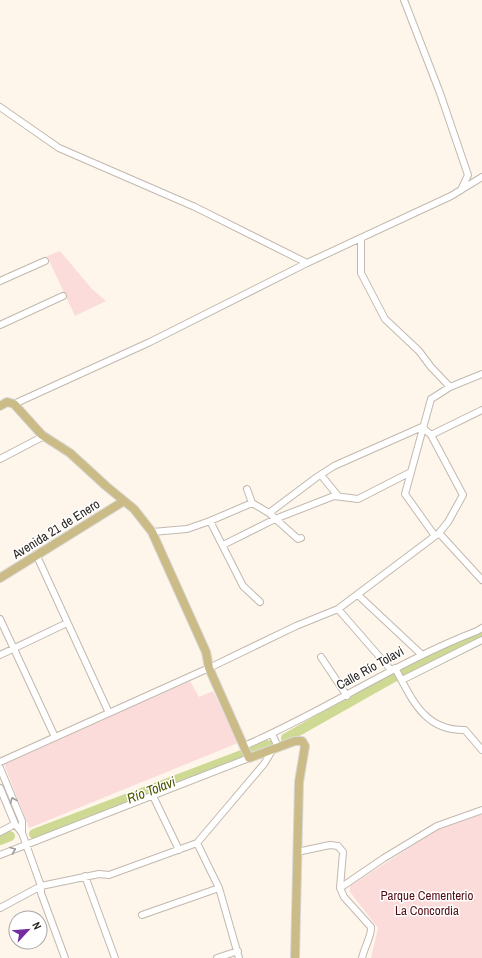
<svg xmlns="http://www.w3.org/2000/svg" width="482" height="958" font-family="'Archivo Narrow',sans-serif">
	<rect width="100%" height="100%" fill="#fef5eb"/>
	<path fill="#fcdcda" d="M60,251l32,38 14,12 -31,15 -28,-60z
		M190,681l9,16 14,-6 25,52 -209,85 -25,-64z
		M482,814v144h-111l7,-30 -28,-36v-6l87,-56z"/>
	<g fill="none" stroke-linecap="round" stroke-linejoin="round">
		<path stroke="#ceda93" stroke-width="10" d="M286,738l108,-61 88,-42
			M34,834l234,-89
			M0,840l10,-4"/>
		<defs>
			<path id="minor" d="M404,0l36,93 28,82 -7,15
				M0,107l59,41 136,59 112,56 144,-67 31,-19
				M361,238v35l24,46 34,32 12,16 19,20
				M0,281l45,-20
				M0,325l63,-29
				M14,404l136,-62 157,-79
				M431,435l51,-25
				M0,459l44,-23
				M321,475l17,21
				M247,489l5,14 17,10 29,26 3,-1
				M269,513l48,-36 17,-11 88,-39
				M210,521l33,65 17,16
				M152,532l35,-3 23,-8 42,-18
				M439,533l43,47
				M435,536l-30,-42 26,-95 19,-12 32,-13
				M223,545l52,-26 59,-23 24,3 51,-26
				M36,554l73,159
				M358,595l63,59
				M338,609l53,61
				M0,619l55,118
				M0,655l67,-32
				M321,657l26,39
				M395,668c17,31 29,63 70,62l17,20
				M402,680l80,-40
				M272,734l6,13
				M244,746c80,-34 152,-84 233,-115l5,-3
				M0,762l209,-94 87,-42 42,-17 101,-76 9,-11 15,-27 -32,-60 -9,-8
				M0,768l22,53v12l19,53v7l24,65
				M0,788l15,36 7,9
				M153,796l26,54
				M0,832l15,-8
				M297,852l33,-7 8,1 5,6 -3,36 4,9 27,30c1,8 -7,21 -9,31
				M0,855l249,-97
				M85,876l30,82
				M340,888l44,-30 53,-32 45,-16
				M0,908l41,-22 58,-12 10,1 88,-32
				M142,915l77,-27
				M217,958l21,-7
				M239,958l-20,-70 -22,-45 67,-79 9,-15"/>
			<path id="major" d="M0,406l7,-4 7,2 28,31 28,18 36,33 28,23 18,23 54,120 3,16 40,90 46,-17h7l3,5 -6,36 -4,176
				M0,578l124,-77"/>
		</defs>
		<use href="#minor" stroke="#c1b9af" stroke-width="8"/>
		<use href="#major" stroke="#d8d8d7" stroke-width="10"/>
		<use href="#minor" stroke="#fff" stroke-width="6"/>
		<use href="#major" stroke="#cbbc87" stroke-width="8"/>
	</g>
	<defs><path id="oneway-chevron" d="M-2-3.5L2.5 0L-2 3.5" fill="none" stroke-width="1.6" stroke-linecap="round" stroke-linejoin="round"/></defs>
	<g stroke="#9e9c9b">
		<use href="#oneway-chevron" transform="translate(13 800) rotate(-113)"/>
		<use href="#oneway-chevron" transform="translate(13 850) rotate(-22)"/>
	</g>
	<g text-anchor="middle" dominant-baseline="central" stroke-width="3" stroke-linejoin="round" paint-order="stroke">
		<g font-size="13" fill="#282421" stroke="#fff">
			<text transform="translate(56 529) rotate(-32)">Avenida 21 de Enero</text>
			<text transform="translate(370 668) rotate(-29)">Calle Río Tolavi</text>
		</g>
		<g font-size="13" fill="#520e14" stroke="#fff">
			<text x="427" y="895">Parque Cementerio<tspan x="427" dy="15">La Concordia</tspan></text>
		</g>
		<g font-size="14" font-style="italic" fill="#4f5702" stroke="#fff">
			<text transform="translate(151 790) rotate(-21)">Río Tolavi</text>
		</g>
	</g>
	<g transform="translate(28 930) rotate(64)"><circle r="19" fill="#ffffff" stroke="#a9a7a6"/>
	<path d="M0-3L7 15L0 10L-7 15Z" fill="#752c9e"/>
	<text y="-6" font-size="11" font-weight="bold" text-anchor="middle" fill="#282421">N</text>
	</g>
</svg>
